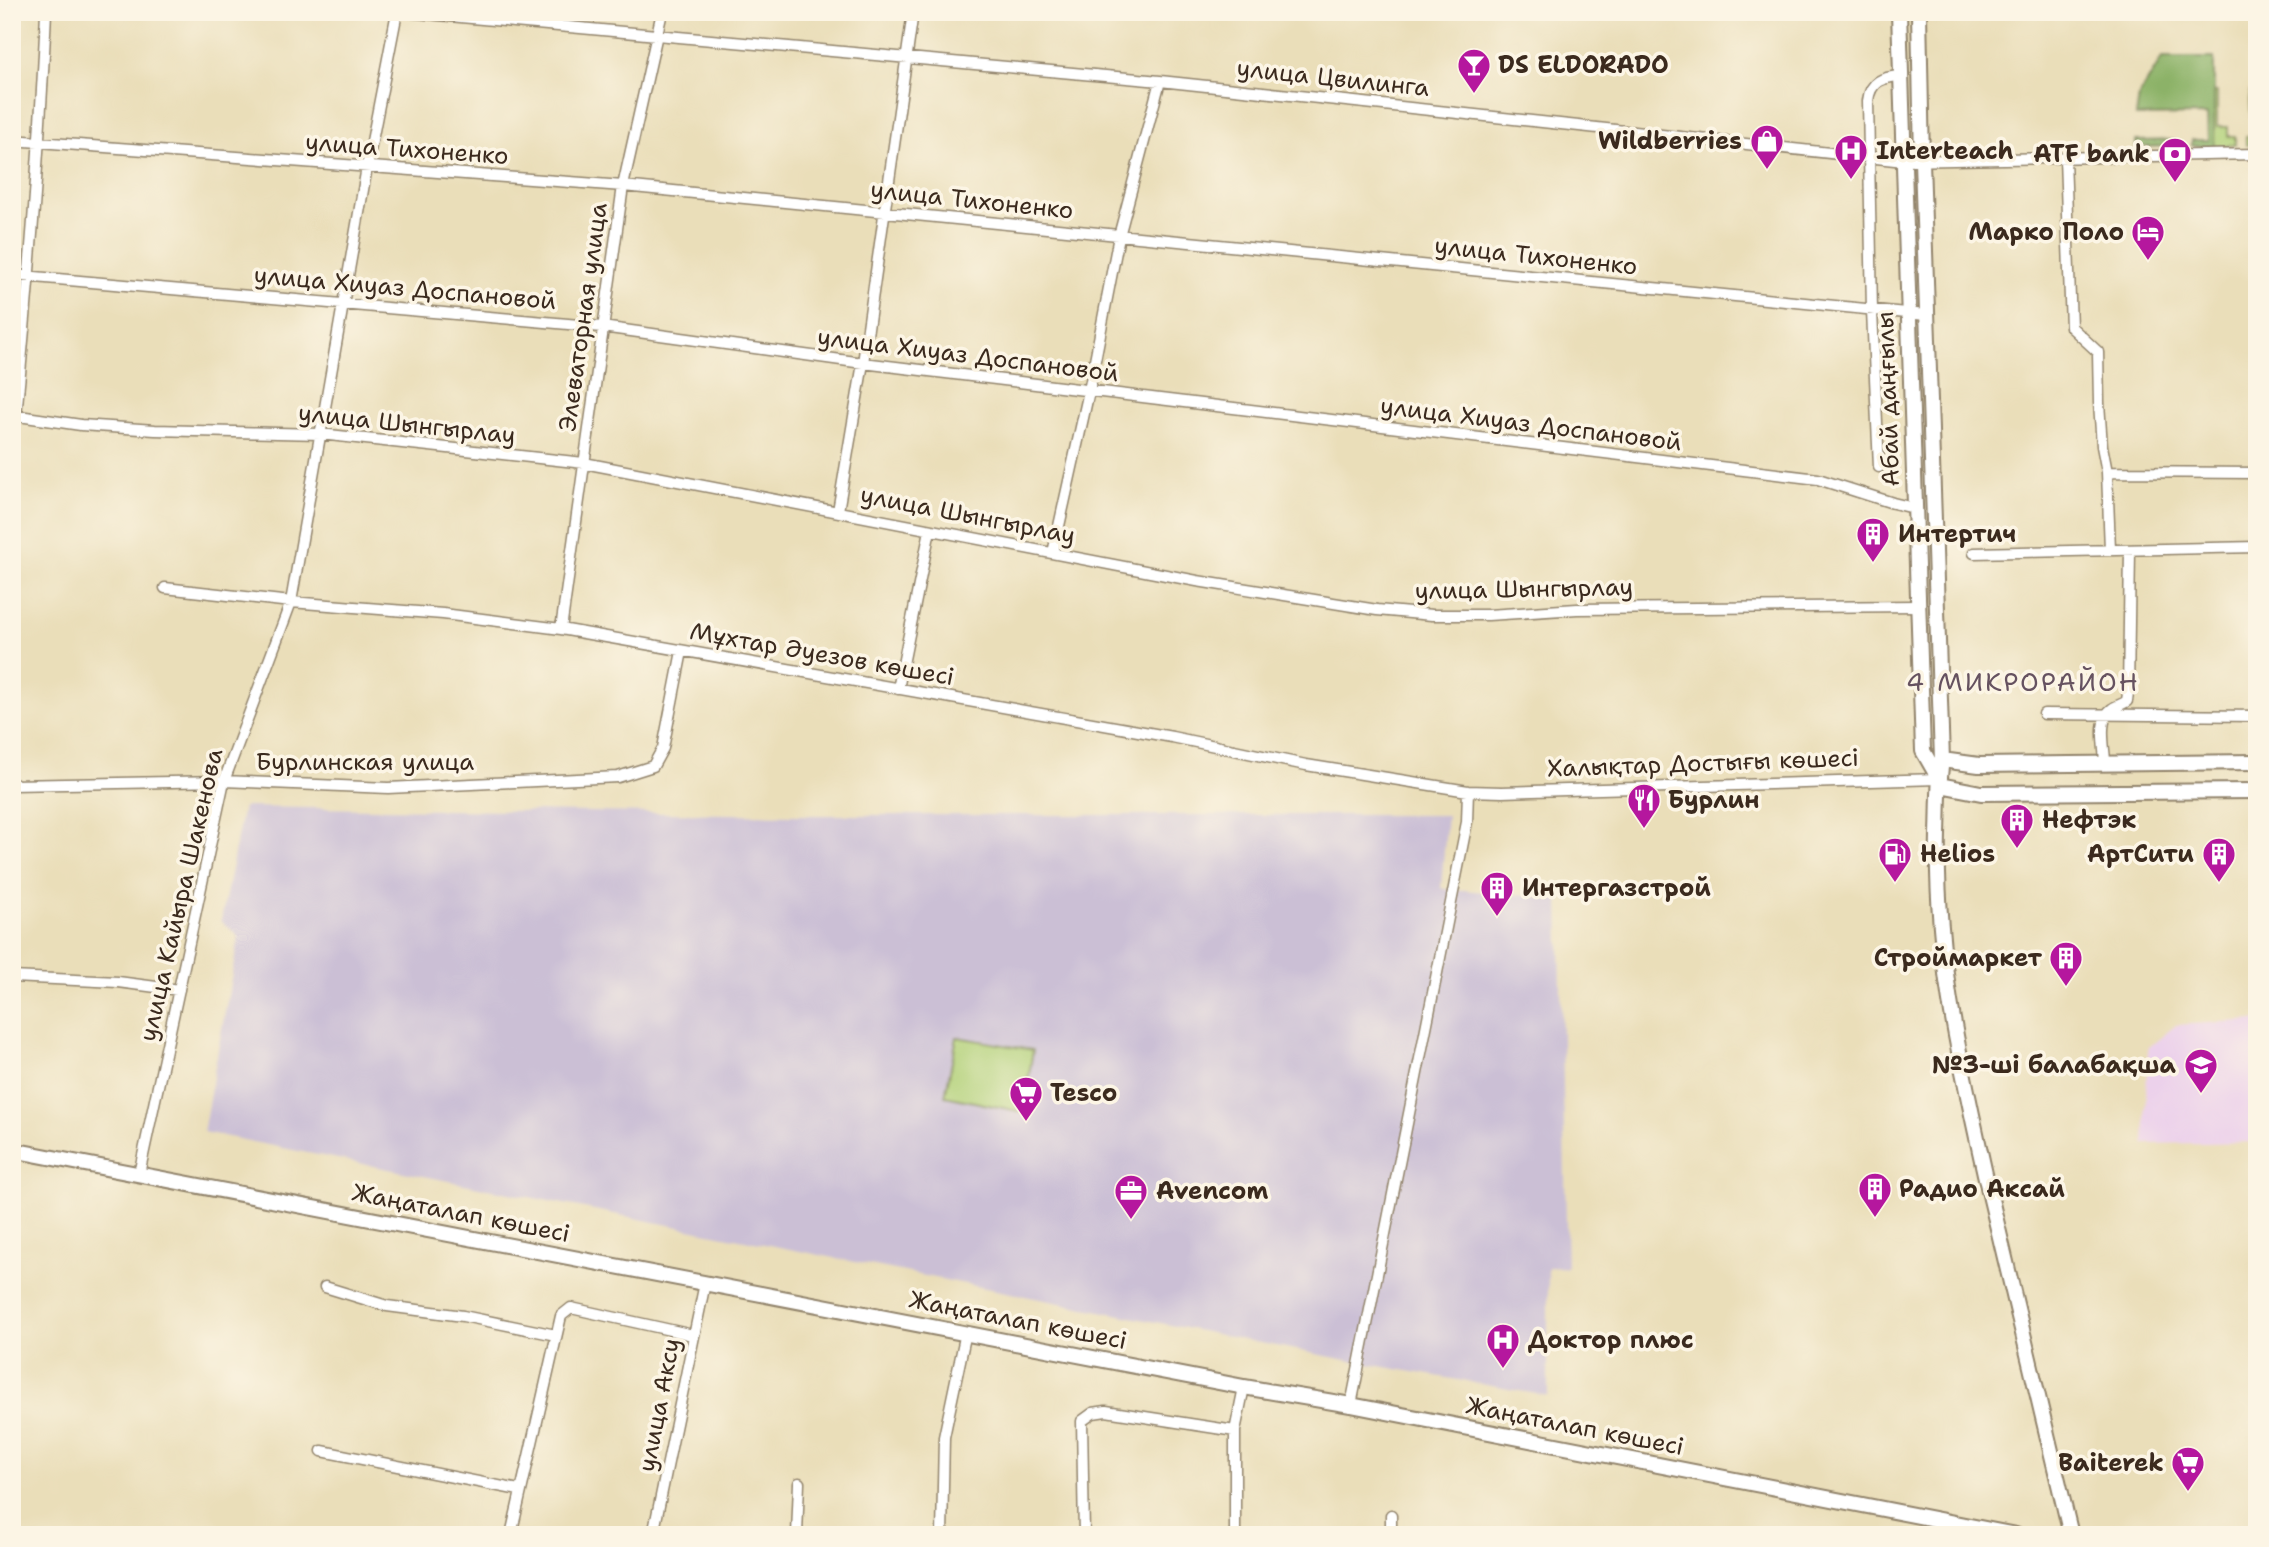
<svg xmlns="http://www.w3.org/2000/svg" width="2269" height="1547" font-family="'Shantell Sans',sans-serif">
	<rect width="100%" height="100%" fill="#fcf5e5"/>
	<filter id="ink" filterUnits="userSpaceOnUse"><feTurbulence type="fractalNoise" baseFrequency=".0143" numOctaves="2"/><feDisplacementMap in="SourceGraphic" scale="14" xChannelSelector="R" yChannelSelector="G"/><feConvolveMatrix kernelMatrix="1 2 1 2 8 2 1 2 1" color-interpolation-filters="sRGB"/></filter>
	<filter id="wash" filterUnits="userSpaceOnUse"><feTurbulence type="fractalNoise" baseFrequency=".00686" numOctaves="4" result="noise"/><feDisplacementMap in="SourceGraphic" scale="28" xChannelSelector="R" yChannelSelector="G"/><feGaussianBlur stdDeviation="1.57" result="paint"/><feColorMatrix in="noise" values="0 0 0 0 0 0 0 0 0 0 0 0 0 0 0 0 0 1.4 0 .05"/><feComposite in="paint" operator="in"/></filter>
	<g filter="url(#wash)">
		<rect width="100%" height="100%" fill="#eadeb9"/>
		<path fill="#ecd1eb" d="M2257,1020v122l-113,2 4,-96 28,-23z"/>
		<path fill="#cbbfd5" d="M243,807l552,8h652l-6,73 118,11 8,369 -19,-1v129l-202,-36 -1143,-228 36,-196 -18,-15z"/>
		<path fill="#b0d077" stroke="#767d4a" stroke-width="2" d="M2214,92h3v35h11v9h7v9l-21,1z
			M2250,92l7,2v51h-11v-9l6,-1z
			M957,1037l76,13 -10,62 -78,-16z"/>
		<path fill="#8cb268" stroke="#646e43" stroke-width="2" d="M2162,58h52v88h-22v-6h16l-1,-25 -71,1 3,-20z
			M2174,140v6l-38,1v-6z"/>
	</g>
	<g filter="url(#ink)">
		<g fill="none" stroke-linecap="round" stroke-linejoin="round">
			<defs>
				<path id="street" d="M405,12l755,69 744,80 353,-7
					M12,140l611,46 1303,129
					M2065,158l6,169 27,25 1,51 3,43 5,26 3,77
					M12,275l590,52 261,36 955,116 75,24 21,5
					M12,415l69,10 74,5 165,4 264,29 613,118 180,29 55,5h56l89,-6 341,-3
					M12,431l4,-15c13,-135 24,-269 30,-404
					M1879,467l-7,-156 -4,-210c2,-20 15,-24 33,-25
					M2107,472l150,1
					M838,511l25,-148 50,-351
					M1053,553l36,-162 30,-155 41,-155
					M1974,553l283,-6
					M165,588l126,14 152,12 118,15 611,108 134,28 162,26 34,1 437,-13
					M561,629l62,-443 39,-174
					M898,689l32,-159
					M2044,714l213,2
					M2105,763c0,-15 -8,-44 7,-54 5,-4 10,-4 15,-8l1,-8 2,-143
					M12,785l212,-4 164,7 230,-11 35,-11 10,-18 19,-97
					M12,977l106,5 61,8
					M139,1174l85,-393 67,-179 76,-435 30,-155
					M325,1287l62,19 76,10 93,19
					M1351,1405l116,-583 1,-31
					M322,1451l197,39
					M1391,1515v20
					M511,1535l50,-219 10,-8 122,27
					M653,1535l52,-252
					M797,1535l2,-52
					M942,1535l2,-98 22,-105
					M1084,1535l-2,-114 11,-8 13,-2 129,20
					M1235,1535v-104l9,-44"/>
				<path id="secondary" d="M1899,12l24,739 16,28
					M1919,12l3,149 20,599c-4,24 -3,49 -4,74 -3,120 21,223 47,340 28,120 57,240 86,361
					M1942,760l37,5 278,-3
					M1940,785l41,8 276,-2
					M12,1150l1232,237 107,18 665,130"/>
			</defs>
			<use href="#street" stroke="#92846c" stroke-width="13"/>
			<use href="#secondary" stroke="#92846c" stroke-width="18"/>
			<use href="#street" stroke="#fff" stroke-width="10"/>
			<use href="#secondary" stroke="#fff" stroke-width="14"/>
		</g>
	</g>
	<defs>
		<symbol id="bar-pin" viewBox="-11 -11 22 30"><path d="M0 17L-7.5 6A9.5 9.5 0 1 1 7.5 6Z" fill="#b5179e" stroke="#fcf5e5"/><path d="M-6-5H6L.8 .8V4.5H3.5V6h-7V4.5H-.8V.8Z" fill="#fff"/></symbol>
		<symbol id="shop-pin" viewBox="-11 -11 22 30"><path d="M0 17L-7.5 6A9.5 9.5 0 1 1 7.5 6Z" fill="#b5179e" stroke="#fcf5e5"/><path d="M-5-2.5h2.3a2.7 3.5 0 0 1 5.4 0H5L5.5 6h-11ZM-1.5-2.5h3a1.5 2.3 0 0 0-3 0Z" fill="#fff"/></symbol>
		<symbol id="hospital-pin" viewBox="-11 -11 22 30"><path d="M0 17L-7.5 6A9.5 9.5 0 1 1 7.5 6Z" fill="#b5179e" stroke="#fcf5e5"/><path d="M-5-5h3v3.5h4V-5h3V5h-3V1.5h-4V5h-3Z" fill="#fff"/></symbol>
		<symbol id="bank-pin" viewBox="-11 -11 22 30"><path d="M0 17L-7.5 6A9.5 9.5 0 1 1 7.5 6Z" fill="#b5179e" stroke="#fcf5e5"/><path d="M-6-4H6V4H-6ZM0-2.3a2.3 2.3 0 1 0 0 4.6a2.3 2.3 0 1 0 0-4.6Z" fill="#fff"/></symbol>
		<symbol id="hotel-pin" viewBox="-11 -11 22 30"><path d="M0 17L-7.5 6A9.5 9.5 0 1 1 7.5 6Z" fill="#b5179e" stroke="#fcf5e5"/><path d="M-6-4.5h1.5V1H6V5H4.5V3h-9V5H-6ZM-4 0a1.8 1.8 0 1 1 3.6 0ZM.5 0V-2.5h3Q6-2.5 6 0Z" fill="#fff"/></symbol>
		<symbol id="building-pin" viewBox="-11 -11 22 30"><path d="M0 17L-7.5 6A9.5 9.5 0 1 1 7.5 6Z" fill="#b5179e" stroke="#fcf5e5"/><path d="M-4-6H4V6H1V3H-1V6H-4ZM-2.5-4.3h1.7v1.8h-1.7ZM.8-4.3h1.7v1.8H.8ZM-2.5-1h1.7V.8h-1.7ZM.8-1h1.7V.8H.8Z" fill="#fff"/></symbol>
		<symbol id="restaurant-pin" viewBox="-11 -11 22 30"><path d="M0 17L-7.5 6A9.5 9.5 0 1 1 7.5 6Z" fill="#b5179e" stroke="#fcf5e5"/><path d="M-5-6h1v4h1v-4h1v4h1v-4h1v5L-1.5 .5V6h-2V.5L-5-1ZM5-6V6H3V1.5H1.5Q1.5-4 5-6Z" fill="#fff"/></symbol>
		<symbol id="fuel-pin" viewBox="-11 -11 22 30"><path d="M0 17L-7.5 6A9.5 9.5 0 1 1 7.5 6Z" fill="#b5179e" stroke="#fcf5e5"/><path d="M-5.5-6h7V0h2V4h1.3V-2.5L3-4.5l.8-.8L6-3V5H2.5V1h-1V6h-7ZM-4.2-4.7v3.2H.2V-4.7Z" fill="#fff"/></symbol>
		<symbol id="school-pin" viewBox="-11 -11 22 30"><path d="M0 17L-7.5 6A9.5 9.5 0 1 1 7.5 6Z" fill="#b5179e" stroke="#fcf5e5"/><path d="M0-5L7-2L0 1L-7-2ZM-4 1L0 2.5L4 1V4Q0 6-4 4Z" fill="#fff"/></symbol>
		<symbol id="supermarket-pin" viewBox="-11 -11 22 30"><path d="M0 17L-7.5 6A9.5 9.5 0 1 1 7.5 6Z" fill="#b5179e" stroke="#fcf5e5"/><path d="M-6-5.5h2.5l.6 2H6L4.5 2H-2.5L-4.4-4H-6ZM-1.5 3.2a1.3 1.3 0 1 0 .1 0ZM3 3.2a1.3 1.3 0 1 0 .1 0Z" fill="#fff"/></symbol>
		<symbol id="office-pin" viewBox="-11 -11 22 30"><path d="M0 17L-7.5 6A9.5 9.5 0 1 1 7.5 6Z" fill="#b5179e" stroke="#fcf5e5"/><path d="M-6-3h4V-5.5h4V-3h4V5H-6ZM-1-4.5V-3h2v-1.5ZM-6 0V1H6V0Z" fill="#fff"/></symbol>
	</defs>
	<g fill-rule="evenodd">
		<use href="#bar-pin" x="1455" y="46" width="38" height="52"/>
		<use href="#shop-pin" x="1748" y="122" width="38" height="52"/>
		<use href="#hospital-pin" x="1832" y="132" width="38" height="52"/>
		<use href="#bank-pin" x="2156" y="135" width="38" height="52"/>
		<use href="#hotel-pin" x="2129" y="213" width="38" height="52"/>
		<use href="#building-pin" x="1854" y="515" width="38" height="52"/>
		<use href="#restaurant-pin" x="1625" y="781" width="38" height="52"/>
		<use href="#building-pin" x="1998" y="801" width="38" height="52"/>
		<use href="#fuel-pin" x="1876" y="835" width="38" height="52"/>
		<use href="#building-pin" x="2200" y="835" width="38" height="52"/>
		<use href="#building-pin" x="1478" y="869" width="38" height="52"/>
		<use href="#building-pin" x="2047" y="939" width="38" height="52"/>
		<use href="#school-pin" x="2182" y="1046" width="38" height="52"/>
		<use href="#supermarket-pin" x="1007" y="1074" width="38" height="52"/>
		<use href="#building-pin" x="1856" y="1170" width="38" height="52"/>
		<use href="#office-pin" x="1112" y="1172" width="38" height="52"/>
		<use href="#hospital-pin" x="1484" y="1321" width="38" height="52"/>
		<use href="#supermarket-pin" x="2169" y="1444" width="38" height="52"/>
	</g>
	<g text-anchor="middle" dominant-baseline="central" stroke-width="7" stroke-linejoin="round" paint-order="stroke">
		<g font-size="24" font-weight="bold" fill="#3b2a1e" stroke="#fcf5e5" text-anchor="start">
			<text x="1498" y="65">DS ELDORADO</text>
			<text x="1742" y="141" text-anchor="end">Wildberries</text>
			<text x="1876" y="151">Interteach</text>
			<text x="2150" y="154" text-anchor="end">ATF bank</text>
			<text x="2124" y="232" text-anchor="end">Марко Поло</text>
			<text x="1898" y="534">Интертич</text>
			<text x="1668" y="800">Бурлин</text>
			<text x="2042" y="820">Нефтэк</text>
			<text x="1920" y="854">Helios</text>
			<text x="2194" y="854" text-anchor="end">АртСити</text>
			<text x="1522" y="888">Интергазстрой</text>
			<text x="2042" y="958" text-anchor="end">Строймаркет</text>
			<text x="2176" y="1065" text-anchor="end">№3-ші балабақша</text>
			<text x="1050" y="1093">Tesco</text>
			<text x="1899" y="1189">Радио Аксай</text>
			<text x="1156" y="1191">Avencom</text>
			<text x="1528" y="1340">Доктор плюс</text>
			<text x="2164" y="1463" text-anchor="end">Baiterek</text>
		</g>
		<g font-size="24" fill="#3b2a1e" stroke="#fcf5e5">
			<text transform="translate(1333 78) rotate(6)">улица Цвилинга</text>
			<text transform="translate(407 149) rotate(4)">улица Тихоненко</text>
			<text transform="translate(972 200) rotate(6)">улица Тихоненко</text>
			<text transform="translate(1536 256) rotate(6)">улица Тихоненко</text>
			<text transform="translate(405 288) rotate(5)">улица Хиуаз Доспановой</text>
			<text transform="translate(583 317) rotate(-82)">Элеваторная улица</text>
			<text transform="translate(968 355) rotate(7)">улица Хиуаз Доспановой</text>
			<text transform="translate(1888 399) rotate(-92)">Абай даңғылы</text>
			<text transform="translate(407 424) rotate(6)">улица Шынгырлау</text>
			<text transform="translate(1531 424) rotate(7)">улица Хиуаз Доспановой</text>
			<text transform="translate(968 515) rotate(11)">улица Шынгырлау</text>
			<text transform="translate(1524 589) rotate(-1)">улица Шынгырлау</text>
			<text transform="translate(822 654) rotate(10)">Мұхтар Әуезов көшесі</text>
			<text x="365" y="762">Бурлинская улица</text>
			<text transform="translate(1703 763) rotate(-2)">Халықтар Достығы көшесі</text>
			<text transform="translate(181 895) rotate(-77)">улица Кайыра Шакенова</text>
			<text transform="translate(461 1213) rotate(11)">Жаңаталап көшесі</text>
			<text transform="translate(1018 1320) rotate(11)">Жаңаталап көшесі</text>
			<text transform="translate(659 1405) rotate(-79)">улица Аксу</text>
			<text transform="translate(1575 1426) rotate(11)">Жаңаталап көшесі</text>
		</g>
		<g font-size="26" letter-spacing="2" fill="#665260" stroke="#fcf5e5">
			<text x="2023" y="681">4 МИКРОРАЙОН</text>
		</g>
	</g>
	<rect width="2269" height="1547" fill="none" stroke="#fcf5e5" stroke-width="42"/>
</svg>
